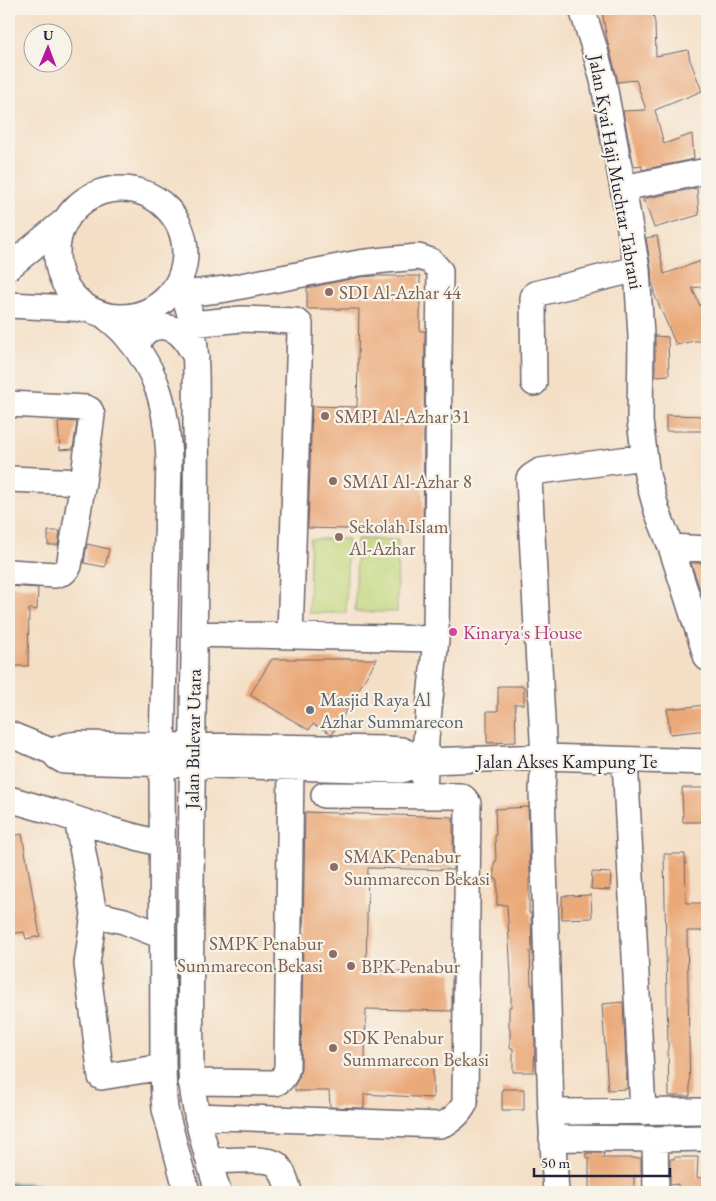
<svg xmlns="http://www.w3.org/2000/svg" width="716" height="1201" font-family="'EB Garamond',serif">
	<rect width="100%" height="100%" fill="#f7f3e8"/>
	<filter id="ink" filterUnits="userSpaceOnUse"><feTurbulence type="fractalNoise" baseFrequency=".02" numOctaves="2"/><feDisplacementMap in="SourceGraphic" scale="10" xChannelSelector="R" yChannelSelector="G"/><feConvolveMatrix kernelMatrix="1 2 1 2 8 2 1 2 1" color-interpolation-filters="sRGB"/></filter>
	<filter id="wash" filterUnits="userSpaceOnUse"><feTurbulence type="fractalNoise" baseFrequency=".0096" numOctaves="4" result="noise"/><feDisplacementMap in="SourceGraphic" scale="20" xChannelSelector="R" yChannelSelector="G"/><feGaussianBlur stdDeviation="1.12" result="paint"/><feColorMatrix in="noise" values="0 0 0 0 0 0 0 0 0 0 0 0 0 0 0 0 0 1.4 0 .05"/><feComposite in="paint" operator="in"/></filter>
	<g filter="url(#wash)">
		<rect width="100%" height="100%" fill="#f4dfc6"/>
		<path fill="#c0d679" stroke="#717c5a" d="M310,539h38l-2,74h-37z
			M357,539l41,1 -1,72h-42z"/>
		<path fill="#3cabb9" stroke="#2f667a" d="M9,1183h23l42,9h-65z"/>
		<g id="blocks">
			<path fill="#eaa979" d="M615,9h37l3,14 1,33 32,-6 2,10 12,31 -47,19 9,34 28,-10 2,25 -52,11v-4l-8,1 -11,-56 23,-1 -10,-30 -18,2 -11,-43 -5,-27z
				M697,188l2,27 -45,13 -9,-26h-2v-3z
				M657,236l7,38 43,-15v27l-15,2 15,33v20h-13l-18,4 -23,-54h2l-3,-8 -1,-16 -5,-29z
				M376,276h44v55h5l-2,200 -115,-3 4,-122 45,1 2,-98h-52v-21l54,-11z
				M655,336l13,1 1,38 -14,1z
				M666,415l41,1v15h-41z
				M66,421l11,1 -4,27 -13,1 -2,-28z
				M48,531h12l-2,14h-10z
				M87,544l22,5 -4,18 -21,-4z
				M691,563h16v44h-1z
				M9,586l29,2 -1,22 -8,-1 -1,57h-19z
				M272,659h105l-45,75 -19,-10 -4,6 -59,-35z
				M498,686h26v18h-9l1,38 -29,1v-32h11z
				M706,705l1,25 -37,4 -3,-25z
				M682,788h25v34h-24z
				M528,807l2,71h-1v35h2l1,38h-2l1,34h2l2,58 -1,29h-21v-24h-3v-20h-1v-21h2v-31l-4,-71h-10v-26h-3v-17h2l-1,-26 1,-1 -1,-26z
				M305,812l148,5v53l-85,-2 -2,103 86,1v39l-86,-2 -1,53 68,1v35l-69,-4v14l-34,-1 -1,-16h-34v-6l4,-7 2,-10z
				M22,834l18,102 -14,3 -2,-7 -15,2v-97z
				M664,854h21l1,49h21v28h-20l3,165h-21z
				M592,872l19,1 -1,17 -19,-1z
				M591,895l1,23 -30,1v-23z
				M623,1002l4,87 -19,1 -6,-86z
				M502,1089h22v21h-22z
				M586,1153h18l-1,5h38v18h-7v16h-45v-34h-3z
				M674,1157h24l-1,21 10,-1v15h-29v-8l-8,1v-26h4z"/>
		</g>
	</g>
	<g filter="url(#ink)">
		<use href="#blocks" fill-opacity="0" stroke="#6c646c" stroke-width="1"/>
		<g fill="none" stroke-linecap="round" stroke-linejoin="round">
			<defs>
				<path id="minor" d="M582,9l12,38 9,33 20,108 14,81 4,67 -1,85 7,54 10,36 14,36 36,111
					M623,188l84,-17
					M57 253a64 64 0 1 1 128 0a64 64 0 1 1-128 0Z
					M9,267l58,-48
					M178,285c22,33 18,100 18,139 1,52 0,104 -1,155 -2,164 -6,328 -4,492 2,42 16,82 27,121
					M184,294l42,-5 133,-26 26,-3 33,-3 7,2 6,2 9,10 -4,368 -10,100 -2,57
					M9,305l80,4
					M105,316c6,5 14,11 20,18 34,38 42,76 44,126l-7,286 1,321 1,32 1,10 22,83
					M192,324l50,-5 53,2 5,3v8l-10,304
					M137,349c1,-4 2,-8 4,-12 9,-13 28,-13 39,-3 7,6 11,15 16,23
					M534,383l-1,-80v-6l2,-3 102,-25
					M9,404l77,4 4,2 2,5 -9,67 -14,84 -5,6 -9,3 -46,-3
					M9,479l74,3
					M671,547l36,2
					M195,634l241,5
					M9,734l44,18 4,5 7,4 337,9 25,-9 118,-4 163,5
					M53,752c9,-6 17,-7 27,-8l306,5 15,1 25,11
					M625,760l18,352
					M9,799l45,13 49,16 59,16
					M79,830l15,84 -7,50 14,113 62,-10
					M94,914l30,7 38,15
					M191,1082l84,1c8,-3 10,-8 12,-15l4,-301
					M551,1112l156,-1
					M197,1116l243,9c11,-3 20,-12 25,-22l3,-300 -4,-5 -4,-2 -136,-1
					M552,1138l103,1 52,-1
					M655,1139l1,53
					M209,1161c14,0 57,-4 67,3 7,6 11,20 13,28
					M556,1192l-5,-80 -9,-321 2,-34 -15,-278 3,-3 8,-5 104,-14"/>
			</defs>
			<use href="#minor" stroke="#6c646c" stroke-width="28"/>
			<use href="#minor" stroke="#fff" stroke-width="25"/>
		</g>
	</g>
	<g fill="#8d6e63" stroke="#f7f3e8" stroke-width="2">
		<circle cx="329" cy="292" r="5"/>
		<circle cx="325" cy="416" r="5"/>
		<circle cx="333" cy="481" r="5"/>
		<circle cx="339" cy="537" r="5"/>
		<circle cx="334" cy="867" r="5"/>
		<circle cx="333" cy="954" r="5"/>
		<circle cx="351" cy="966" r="5"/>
		<circle cx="333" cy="1048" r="5"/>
	</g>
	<circle fill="#d1479c" stroke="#f7f3e8" stroke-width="2" cx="453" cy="632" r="5"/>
	<circle fill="#6b7280" stroke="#f7f3e8" stroke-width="2" cx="310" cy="710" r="5"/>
	<g text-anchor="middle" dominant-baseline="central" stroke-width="4.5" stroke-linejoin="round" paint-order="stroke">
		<g font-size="19" fill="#22223b" stroke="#f7f3e8">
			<text transform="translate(616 172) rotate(80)">Jalan Kyai Haji Muchtar Tabrani</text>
			<text transform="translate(193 739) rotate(-89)">Jalan Bulevar Utara</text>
			<text x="567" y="761">Jalan Akses Kampung Te</text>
		</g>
		<g font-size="19" fill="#785e54" stroke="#f7f3e8" text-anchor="start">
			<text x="339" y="292">SDI Al-Azhar 44</text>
			<text x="335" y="416">SMPI Al-Azhar 31</text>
			<text x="343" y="481">SMAI Al-Azhar 8</text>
			<text x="349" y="526">Sekolah Islam<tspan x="349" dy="22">Al-Azhar</tspan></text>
			<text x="344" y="856">SMAK Penabur<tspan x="344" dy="22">Summarecon Bekasi</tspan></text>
			<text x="323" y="943" text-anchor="end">SMPK Penabur<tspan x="323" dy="22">Summarecon Bekasi</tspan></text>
			<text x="361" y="966">BPK Penabur</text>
			<text x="343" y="1037">SDK Penabur<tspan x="343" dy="22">Summarecon Bekasi</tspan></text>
		</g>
		<g font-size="19" fill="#b23c85" stroke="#f7f3e8" text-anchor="start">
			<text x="463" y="632">Kinarya's House</text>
		</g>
		<g font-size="19" fill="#5b616d" stroke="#f7f3e8" text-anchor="start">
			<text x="320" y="699">Masjid Raya Al<tspan x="320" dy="22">Azhar Summarecon</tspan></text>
		</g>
	</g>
	<rect width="716" height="1201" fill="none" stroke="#f7f3e8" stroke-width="30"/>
	<g transform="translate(48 48) rotate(1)"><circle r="24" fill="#f7f3e8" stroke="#a29fa3"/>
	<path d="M0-4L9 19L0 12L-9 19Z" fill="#b5179e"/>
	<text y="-8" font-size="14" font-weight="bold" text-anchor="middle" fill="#22223b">U</text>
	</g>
	<path d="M534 1168v8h136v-8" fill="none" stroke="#22223b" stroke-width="2.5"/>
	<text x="541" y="1168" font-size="15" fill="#22223b" stroke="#f7f3e8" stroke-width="4" paint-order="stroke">50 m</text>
</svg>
